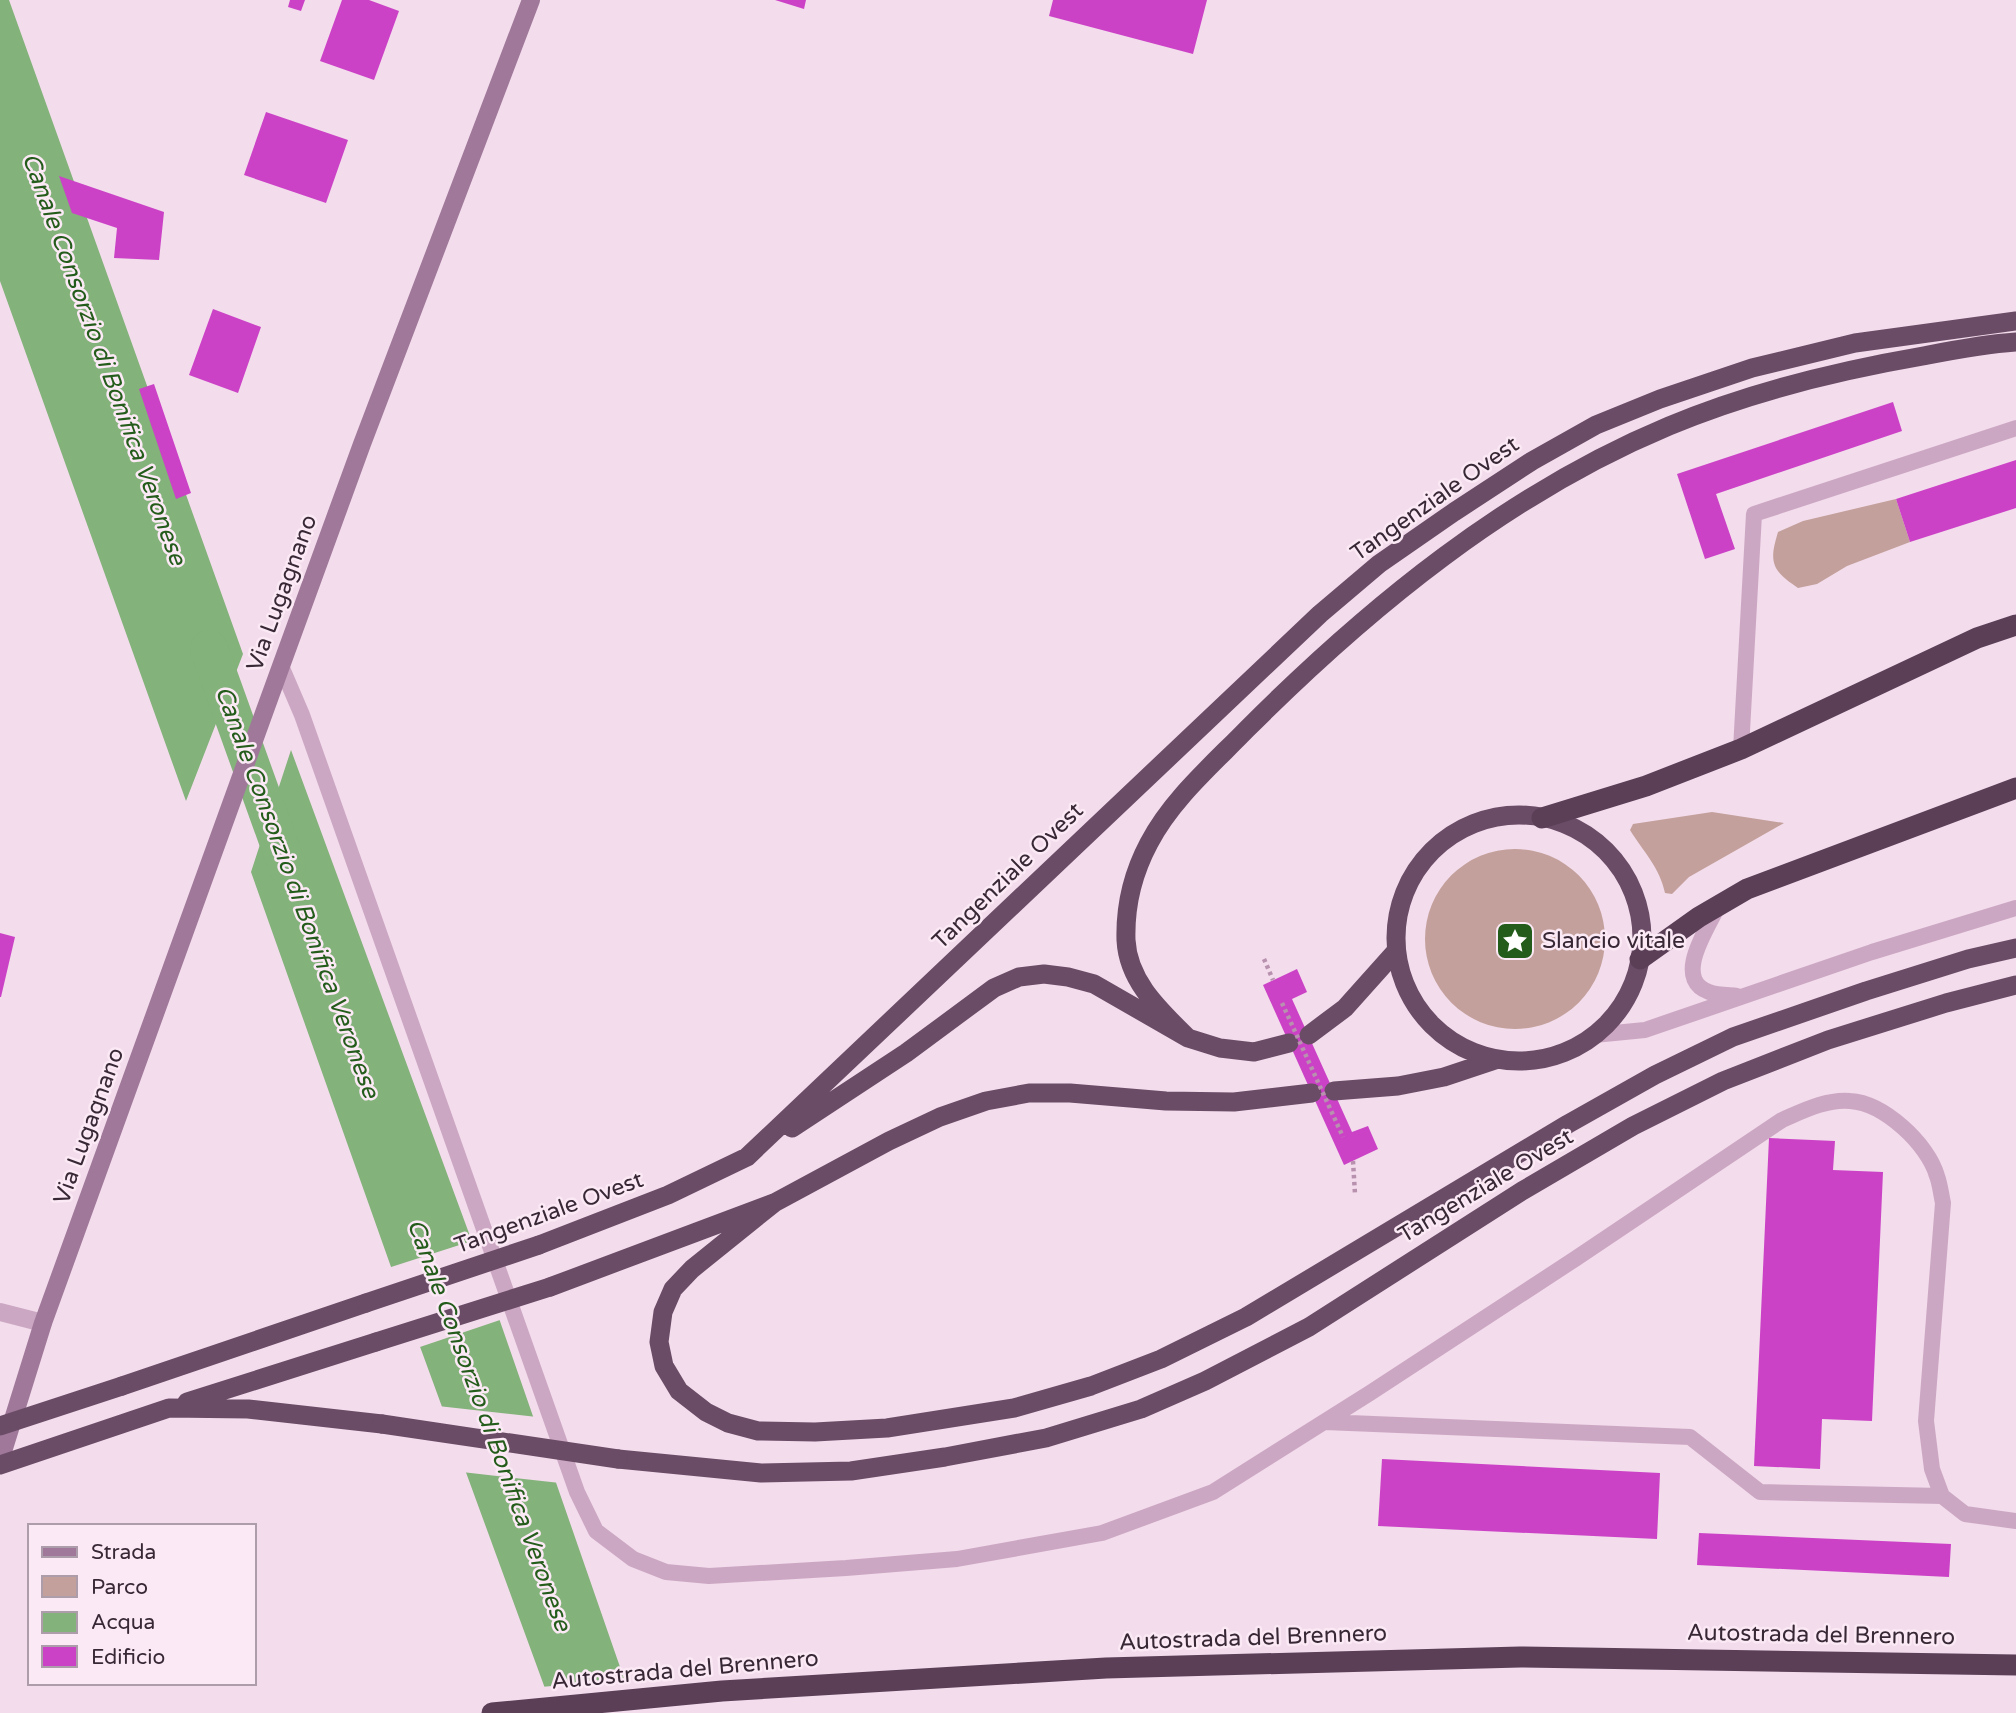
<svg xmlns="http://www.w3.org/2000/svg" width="2016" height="1713" font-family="'Varela Round',sans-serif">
	<rect width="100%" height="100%" fill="#f3dcec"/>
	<path fill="#c3a09b" d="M1896,499l14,43 -63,24 -30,18 -19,4c-27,-18 -29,-26 -20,-56l25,-11z
		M1712,812l72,11 -95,54 -17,17 -7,-1c-5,-25 -22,-42 -35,-63l3,-6z
		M1425 939a90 90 0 1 1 180 0a90 90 0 1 1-180 0Z"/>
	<path fill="#83b27a" d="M0,0h9l234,654 -57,147 -186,-520z
		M291,750l186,505 159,458h-82l-158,-432 -145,-409z"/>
	<path fill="#f3dcec" d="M475,1240l28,79 -86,29 -29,-80z
		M438,1406l99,11 23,66 -98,-11z
		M628,1679l12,34h-90l-9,-26z"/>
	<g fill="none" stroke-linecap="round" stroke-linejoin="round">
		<path stroke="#83b27a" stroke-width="38" d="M209,649l78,217"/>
	</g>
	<path fill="#cb42c6" d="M290,0h15l-4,11 -13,-4z
		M342,0h27l30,11 -25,69 -54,-19z
		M775,0h31l-2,9z
		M1053,0h154l-14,54 -144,-38z
		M266,112l82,28 -22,63 -82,-28z
		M59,176l105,36 -5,48 -45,-2 3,-30 -45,-15z
		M213,309l48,18 -23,66 -49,-18z
		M154,384l37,109 -15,6 -37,-110z
		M1893,402l9,29 -186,63 19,55 -30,10 -28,-85z
		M2016,460v48l-106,34 -14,-43z
		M0,933l15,4 -14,60h-1z
		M1297,969l10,23 -15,7 60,133 16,-6 10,23 -34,16 -81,-180z
		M1769,1138l66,3 -2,29 50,2 -11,249 -50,-2 -2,50 -66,-3z
		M1382,1459l278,14 -3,66 -279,-13z
		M1699,1533l252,11 -2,33 -252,-12z"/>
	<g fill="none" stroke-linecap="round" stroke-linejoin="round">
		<path stroke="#b891af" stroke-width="4.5" stroke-dasharray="3.5 3.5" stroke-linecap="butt" d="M1264,959l9,21
			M1353,1161l2,33"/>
		<path stroke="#cca7c3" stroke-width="16" d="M281,666l21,49 275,777 19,39 37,28 33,13 43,4 137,-8 111,-9 145,-26 111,-41 157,-99 205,-134 207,-139c21,-9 44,-21 68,-19 34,2 78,43 87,75 3,8 4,18 6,27l-17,218 6,48 10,27 23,18 51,7
			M1741,749l13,-235 262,-86
			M1718,906c-10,22 -46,73 -9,86 8,3 19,3 28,4
			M1594,1035l51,-5 227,-78 144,-44
			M1325,1422l365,15 70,55 182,4"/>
		<path stroke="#cca7c3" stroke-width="18" d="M0,1312l43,11"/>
		<path stroke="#a0789a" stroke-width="18" d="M0,1461l43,-138 238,-657 81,-222 169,-444"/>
		<path stroke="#6a4c66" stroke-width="19" d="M1396 938a123 123 0 1 1 246 0a123 123 0 1 1-246 0Z
			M1309,1035l36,-27 51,-57
			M1188,1038c-27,-27 -60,-56 -62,-98 -1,-34 7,-67 23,-97 23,-44 64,-79 98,-114 122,-122 261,-236 422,-303 81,-34 167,-55 254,-70 31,-6 61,-12 93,-14
			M1334,1091l64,-5 46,-9 51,-17
			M792,1128l114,-75 88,-65 25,-11 25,-3 24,3 26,7 94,54 32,10 34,4 35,-9
			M774,1203l-82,66 -19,20 -10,23 -4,30 5,24 15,25 27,21 22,11 30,8 57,1 72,-4 127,-20 77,-22 70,-27 85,-42 322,-193 87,-49 78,-38 133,-46 102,-32 48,-11
			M539,1245l129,-50 79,-38 573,-543 59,-50 75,-52 78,-51 64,-36 64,-26 92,-31 103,-25 161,-22
			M550,1287l224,-84 115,-62 51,-24 46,-16 43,-8h41l96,8 68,1 78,-9
			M122,1386l244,-83
			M187,1402l189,-60
			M618,1459l143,14 90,-2 94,-14 101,-19 95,-29 64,-28 104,-54 213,-136 111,-65 90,-45 105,-41 118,-37 70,-18
			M0,1465l169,-57 79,1 134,15"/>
		<path stroke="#5a3f57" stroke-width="21" d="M1542,818l104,-32 95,-37 236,-111 39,-13
			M1640,959l59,-42 48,-28 269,-101
			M492,1713l230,-22 384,-23 414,-11 496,8"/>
		<path stroke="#b891af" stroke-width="4.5" stroke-dasharray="3.5 3.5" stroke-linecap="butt" d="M1282,1003l61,134"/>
		<path stroke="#6a4c66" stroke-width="19" d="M366,1303l173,-58
			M376,1342l174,-55
			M382,1424l236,35
			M0,1426l122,-40"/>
	</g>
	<defs>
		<symbol id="sight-square" viewBox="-11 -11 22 22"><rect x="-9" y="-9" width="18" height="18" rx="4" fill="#245c1b" stroke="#fbe9f5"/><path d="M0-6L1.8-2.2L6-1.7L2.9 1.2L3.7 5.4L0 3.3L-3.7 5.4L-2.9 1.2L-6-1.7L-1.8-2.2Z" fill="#fff"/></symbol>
	</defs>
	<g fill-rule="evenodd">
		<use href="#sight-square" x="1493" y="919" width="44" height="44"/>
	</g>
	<g text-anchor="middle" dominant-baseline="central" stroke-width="5" stroke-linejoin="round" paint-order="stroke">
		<g font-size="23" fill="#382836" stroke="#fbe9f5">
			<text transform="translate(1435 499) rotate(-35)">Tangenziale Ovest</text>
			<text transform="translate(282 593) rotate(-70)">Via Lugagnano</text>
			<text transform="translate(1008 876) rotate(-44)">Tangenziale Ovest</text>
			<text transform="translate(89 1126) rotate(-70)">Via Lugagnano</text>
			<text transform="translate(1486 1186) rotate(-31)">Tangenziale Ovest</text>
			<text transform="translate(549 1213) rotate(-20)">Tangenziale Ovest</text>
			<text transform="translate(1821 1635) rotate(1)">Autostrada del Brennero</text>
			<text transform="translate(1253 1638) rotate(-2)">Autostrada del Brennero</text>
			<text transform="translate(685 1670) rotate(-5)">Autostrada del Brennero</text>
		</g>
		<g font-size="23" fill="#382836" stroke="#fbe9f5" text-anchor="start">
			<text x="1542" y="941">Slancio vitale</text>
		</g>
		<g font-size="24" font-style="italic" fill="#245c1b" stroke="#fbe9f5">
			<text transform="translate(104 359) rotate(70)">Canale Consorzio di Bonifica Veronese</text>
			<text transform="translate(297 892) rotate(70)">Canale Consorzio di Bonifica Veronese</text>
			<text transform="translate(489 1425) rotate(70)">Canale Consorzio di Bonifica Veronese</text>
		</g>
	</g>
	<rect x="28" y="1524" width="228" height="161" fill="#fbe9f5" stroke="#ad9ca9" stroke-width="2"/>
	<rect x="42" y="1547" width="35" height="10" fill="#a0789a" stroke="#ad9ca9" stroke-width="2"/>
	<text x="91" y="1559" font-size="21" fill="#382836">Strada</text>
	<rect x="42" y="1576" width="35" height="21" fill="#c3a09b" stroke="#ad9ca9" stroke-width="2"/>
	<text x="91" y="1594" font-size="21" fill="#382836">Parco</text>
	<rect x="42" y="1612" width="35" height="21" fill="#83b27a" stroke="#ad9ca9" stroke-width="2"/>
	<text x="91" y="1629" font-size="21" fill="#382836">Acqua</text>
	<rect x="42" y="1646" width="35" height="21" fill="#cb42c6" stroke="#ad9ca9" stroke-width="2"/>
	<text x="91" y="1664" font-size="21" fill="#382836">Edificio</text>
</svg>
